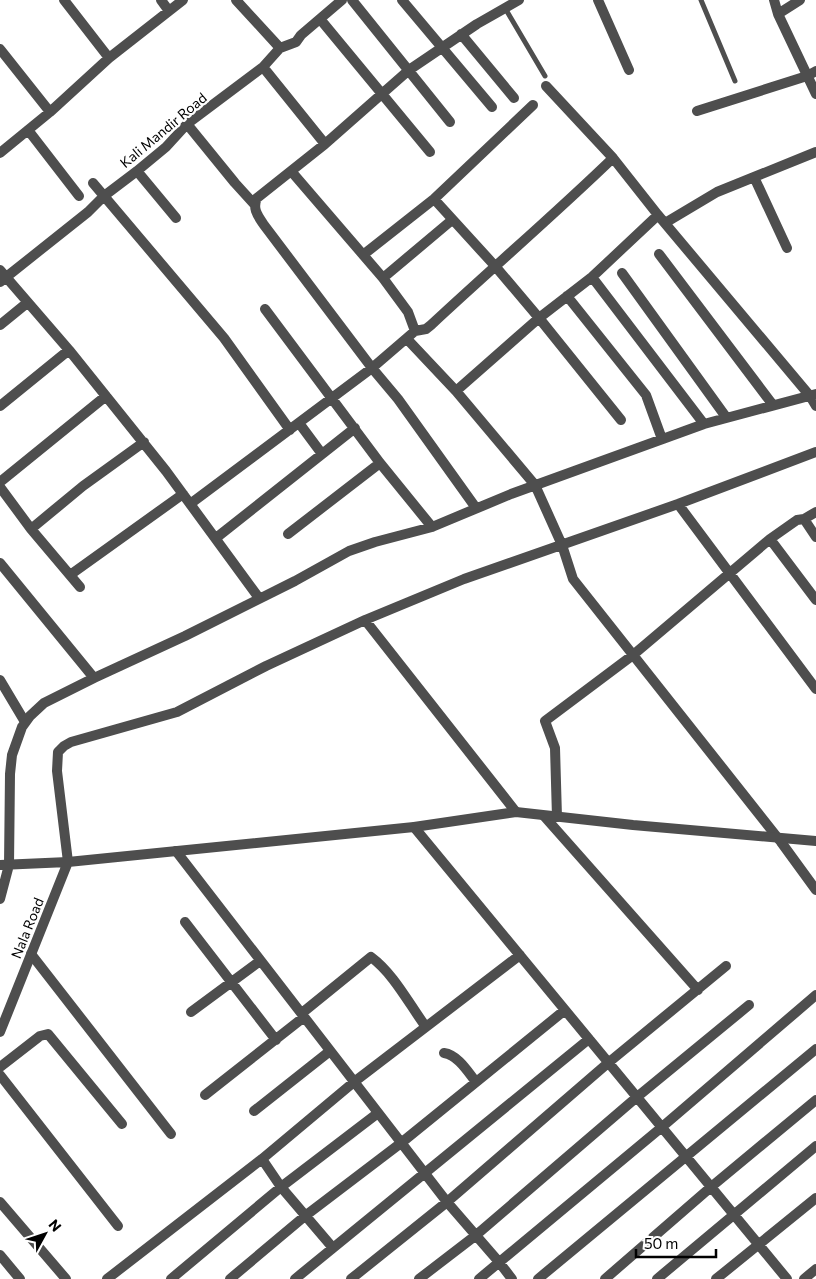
<svg xmlns="http://www.w3.org/2000/svg" width="816" height="1279" font-family="Commissioner,sans-serif">
	<rect width="100%" height="100%" fill="#fff"/>
	<g fill="none" stroke-linecap="round" stroke-linejoin="round">
		<path stroke="#4e4e4e" stroke-width="5" d="M701,0l34,81
			M505,8l40,68"/>
		<path stroke="#4e4e4e" stroke-width="10" d="M64,0l45,58
			M161,0l8,11
			M236,0l44,48
			M352,0l98,122
			M402,0l90,107
			M598,0l31,70
			M774,0l4,14 38,80
			M778,14l22,-14
			M320,19l110,133
			M461,34l53,64
			M0,49l50,63
			M263,67l62,77
			M546,86l67,72
			M697,111l110,-35 9,-5
			M187,124l48,59 19,21
			M28,130l51,66
			M0,153l50,-41 59,-54 74,-58
			M137,171l39,47
			M291,171l92,107 25,34 7,19
			M754,177l33,71
			M93,183l131,155 66,92
			M434,199l61,67 44,52 82,102
			M665,223l52,-31 99,-40
			M659,254l114,151
			M363,255l71,-56 99,-94
			M0,270l69,80 97,121 93,127
			M622,273l104,144
			M592,277l112,147
			M383,278l69,-58
			M0,282l88,-70 16,-16 33,-25 29,-24 21,-23 76,-57 17,-19 16,-6 5,-7 41,-35
			M567,296l79,99 16,44
			M265,309l115,154 52,64
			M0,325l27,-22
			M407,339l49,52 79,94 27,60 11,34 208,263 35,48
			M456,391l83,-73 53,-41 66,-62
			M0,406l69,-56
			M299,423l23,31
			M0,482l106,-86
			M0,487l31,42 49,58
			M190,504l182,-136 43,-37 11,-2 5,-4c60,-56 123,-110 182,-167l45,57 152,181 6,10
			M678,504l138,185
			M476,508l-78,-109 -26,-31 -108,-143c-6,-9 -12,-16 -7,-27l68,-54 84,-74 68,-46 42,-24
			M804,519l12,18
			M31,529l52,-43 61,-44
			M288,534l92,-71
			M216,538l139,-110
			M770,539l46,61
			M0,563l94,115
			M70,575l113,-81
			M365,620l151,192
			M0,680l25,42
			M544,816l154,174
			M557,817l-2,-69 -10,-27 88,-66 137,-116 27,-19 7,-1 12,-7
			M414,827l373,452
			M176,851l271,351 52,60 13,17
			M68,862l-11,-91 1,-19 6,-6 7,-4 106,-30 89,-46 99,-46 99,-41 214,-75 138,-52
			M9,865l1,-91 2,-19 10,-28 8,-11 14,-13 50,-25 91,-42 110,-55 54,-30 26,-9 57,-15 79,-33 193,-70 112,-30
			M185,922l91,118
			M31,954l140,180
			M191,1012l69,-51
			M444,1053c14,2 24,19 32,29
			M0,1067l40,-31 8,-2 74,90
			M0,1075l118,151
			M205,1095l99,-78 -2,-4 69,-56c23,17 38,47 55,70
			M254,1111l76,-60
			M262,1159l19,28 52,61
			M0,1202l66,77
			M0,1255l20,24
			M107,1279l155,-120 92,-77 166,-127
			M171,1279l110,-92 97,-74
			M230,1279l75,-63 96,-73 164,-133
			M295,1279l294,-240
			M351,1279l96,-77 161,-139 118,-97
			M419,1279l56,-43 162,-139 112,-92
			M479,1279l183,-152 154,-132
			M538,1279l278,-230
			M605,1279l106,-92 105,-87
			M657,1279l159,-133
			M716,1279l100,-81
			M804,1279l12,-10"/>
		<path stroke="#4e4e4e" stroke-width="10" d="M0,865l68,-3 346,-35 102,-15 117,13 183,16
			M0,899l9,-34
			M0,1032l68,-170"/>
	</g>
	<g text-anchor="middle" dominant-baseline="central" stroke-width="4.5" stroke-linejoin="round" paint-order="stroke">
		<g font-size="14" fill="#000" stroke="#fff">
			<text transform="translate(163 130) rotate(-40)">Kali Mandir Road</text>
			<text transform="translate(27 928) rotate(-68)">Nala Road</text>
		</g>
	</g>
	<g transform="translate(45 1234) rotate(50)" stroke="#ffffff" stroke-width="4" paint-order="stroke">
	<path d="M0-4L9 19L0 12L-9 19Z" fill="#000000"/>
	<text y="-8" font-size="14" font-weight="bold" text-anchor="middle" fill="#000000">N</text>
	</g>
	<path d="M636 1249v8h80v-8" fill="none" stroke="#000000" stroke-width="2.5"/>
	<text x="644" y="1249" font-size="15" fill="#000000" stroke="#ffffff" stroke-width="4" paint-order="stroke">50 m</text>
</svg>
